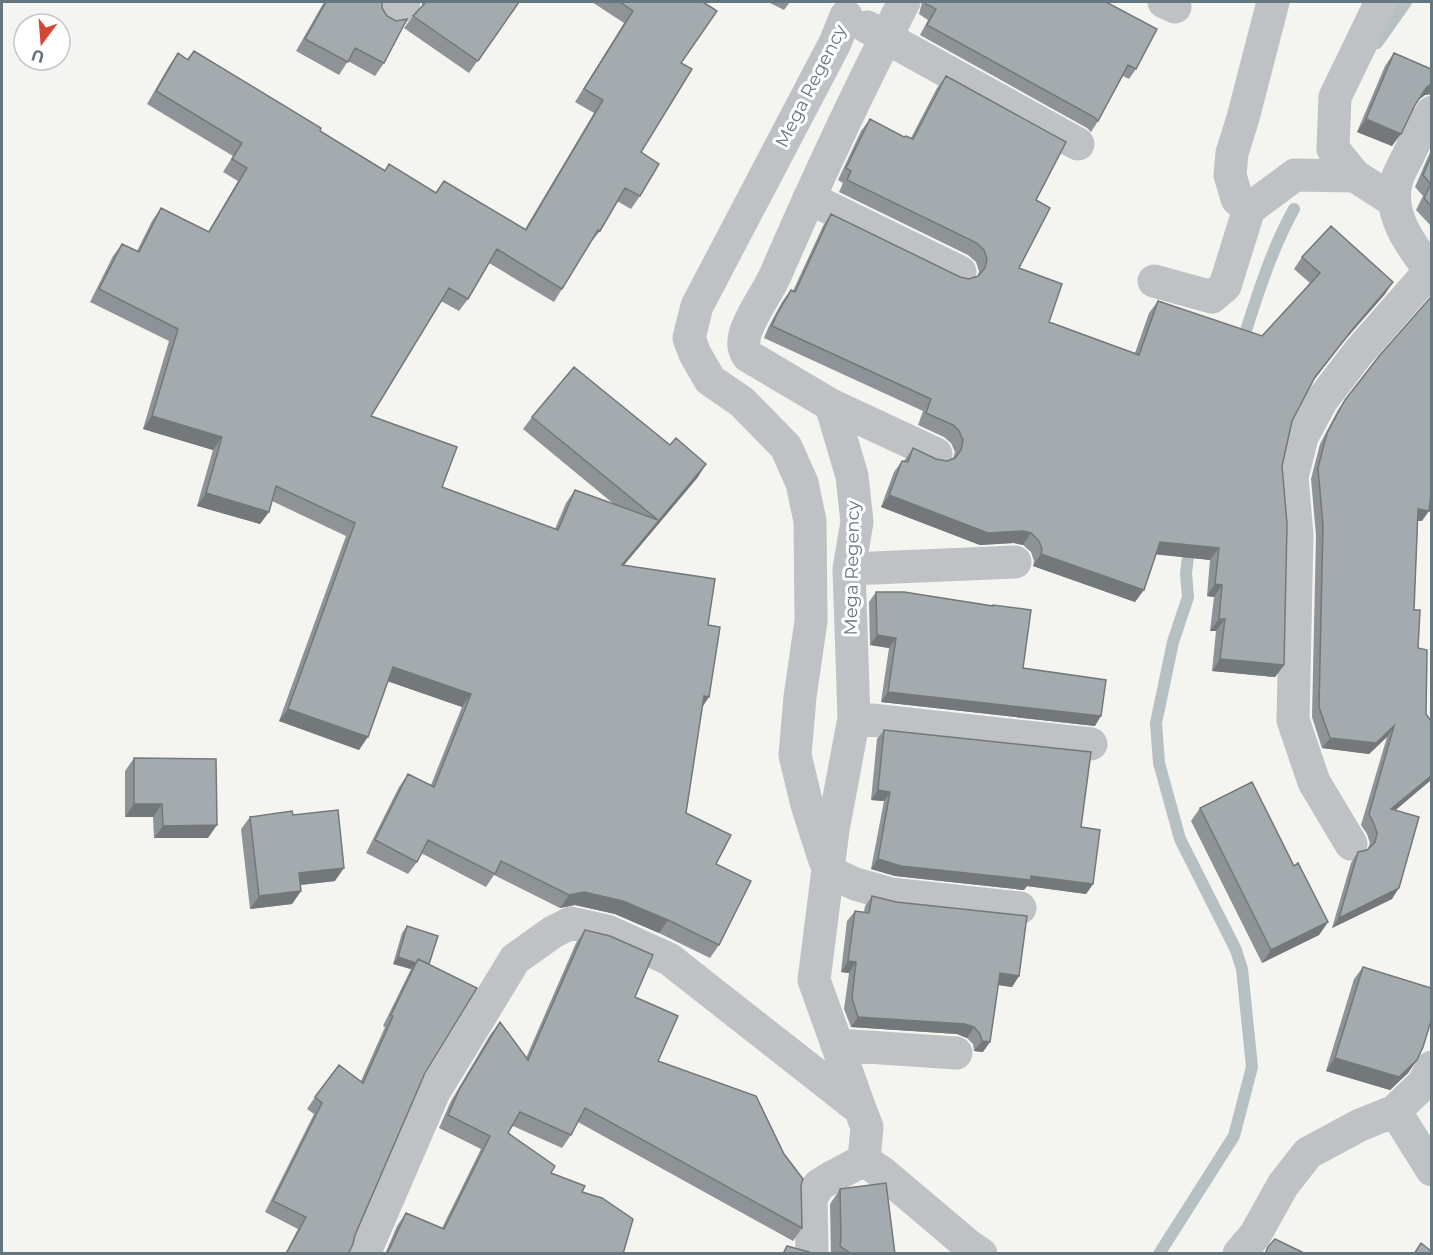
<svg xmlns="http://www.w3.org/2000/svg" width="1433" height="1255" font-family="Montserrat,sans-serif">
	<rect width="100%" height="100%" fill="#f4f4f1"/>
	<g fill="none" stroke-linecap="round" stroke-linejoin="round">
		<path stroke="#b4c0c2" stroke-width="12" d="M1377,43l29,-41
			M1241,346c15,-46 29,-94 53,-137
			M1159,1254l75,-118 18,-69 -10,-98 -6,-19 -56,-111 -21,-76 -3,-40 17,-81 15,-45 -2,-24 4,-31"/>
		<path stroke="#bec2c5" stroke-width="33" d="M1164,2l11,5
			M391,15l13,-13
			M867,27l211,117
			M1432,112c-10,13 -16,27 -23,42 -4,8 -9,17 -12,25 -11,35 15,68 35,94
			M1355,176l-22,-27 2,-52 46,-95
			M809,198l151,74
			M1249,209l-12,-10 -7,-24 2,-22 11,-35 30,-116
			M1154,281l58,16 13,-11 24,-77 46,-34 60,1 39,25
			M831,405l105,49
			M849,569l166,-7
			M854,718l237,26
			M1351,844l-37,-62 -21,-62 4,-185 -5,-58 10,-40 20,-37 36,-47 72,-82
			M825,861l-18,-56 -12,-50 5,-58 11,-76 -1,-100 -8,-38 -16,-36 -44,-45 -32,-22 -15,-26 -6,-16 8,-32 138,-263 11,-27
			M828,871l27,13 36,10 129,14
			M837,1045l119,8
			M860,1109l-46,-129 19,-150 21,-112 -5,-149 8,-47 -5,-46 -21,-71 -83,-49c-5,-8 -5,-13 -3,-22 7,-23 24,-42 33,-65 39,-90 81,-180 126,-267
			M1395,1111l37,59
			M364,1254l70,-162 81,-133 38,-27 18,-9 36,8 62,28 191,150 7,18 -3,33
			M812,1254l-1,-56 8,-13 13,-8 32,-17 20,14 84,71 13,9
			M1239,1254l16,-19 28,-50 25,-32 52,-28 35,-14 28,-27 9,-17"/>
	</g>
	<path fill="#8d9396" d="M324,2h58l2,61 -9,13 -27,-15 -9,14 -43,-24z
		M422,2h97l-50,71 -65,-45 9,-12 9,-9z
		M592,2h111l-22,61 -40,89 -1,44 -9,13 -14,-8 -17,30 -10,12 -28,46 -8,13 -65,-39 -21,36 -9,12 -18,-10 -70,115 71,71 113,42 11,-26 9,-13 40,15 -92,-76 9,-12 166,60 -74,88 84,60 -6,82 -16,106 30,51 3,81 -9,13 -51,-25 -44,-19 -40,-9 -15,3 -66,-33 -8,12 -65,-34 -4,9 -9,12 -42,-21 33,-66 9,-13 23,11 31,-78 -74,-26 -29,69 -80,-29 67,-185 -74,-35 -12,23 -63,-18 16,-56 -70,-21 26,-88 -79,-39 23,-46 9,-12 15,7 15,-30 9,-13 47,24 30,-51 -15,-9 10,-16 -86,-52 22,-38 9,-13 9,6 7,-8 126,80 65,39 51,23 8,-12 81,48 69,-116 -19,-11 49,-79z
		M768,2h22l-6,8z
		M922,2h184l30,67 -7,10 -6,-3 -25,45 -7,11 -4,-4 -167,-93 8,-15 -9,-6z
		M1394,53l37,16v25l-6,1 -7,5 -26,46 -35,-14 28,-66z
		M946,76l90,124 -17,68 30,54 86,31 14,-40 9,-12 104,35 48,-53 -16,-14 8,-12 83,37 -42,48 -29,38 -22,41 -10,45 2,199 -9,12 -63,-6 4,-40h-6l4,-34 -7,-1 3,-36 -54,-6 -21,48 -102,-36 1,-5 -3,-9 -8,-7 -9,-2 -34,2 -99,-38 13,-35 8,-11h2l9,-13 23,11 11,2 6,-3 2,-6 -4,-9 -7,-6 -26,-12 5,-14 -159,-73 5,-12 13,-24 9,-12 2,1 30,-65 8,-12 129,63 9,2 9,-3 1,-5 -3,-9 -8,-7 -129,-63 4,-9 -5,-3 23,-49 9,-12 34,18 7,1 26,-50z
		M1431,150v76l-15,-16 7,-14 -8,-9z
		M1345,400l77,121h-4l-4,89 12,104 5,7v59l-36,30 -3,89 -60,29 19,-65 7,-11 10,-3 2,-6 -3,-9 -6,-9 26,-88 -18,17 -47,-6 -10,-31 4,-182 -5,-56 9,-35 18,-34z
		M876,592l147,76 72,58 -214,-24 8,-54 -19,-3 -1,-43z
		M884,730l197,97 12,57 -7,10 -59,-8 -3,4 -129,-14 -24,-7 13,-68 -13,-1 6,-61z
		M134,758l74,80h-54l-1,-21h-28v-46z
		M1200,808l94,58 34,56 -9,13 -57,28 -71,-142z
		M293,815l42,66 -34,4v6l-9,13 -42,5 -9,-80 9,-12z
		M872,896l147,80 -7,11 -14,-2 -15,67 -9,-1 -1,-7 -6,-6 -10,-4 -106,-7 -7,-18 5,-36 -8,-1 6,-51 8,-10 9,1 1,-6z
		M407,926l22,38 -4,109 -70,162 -7,19h-63l13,-25 -33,-17 49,-98 -7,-5 8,-12 46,-16 24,-54 -2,-1 28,-57 -18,-5 9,-31z
		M585,930l50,67 23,64 126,93 17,31 1,43 -9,13 -215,-119 -7,13 -9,13 -49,-22 -5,7 43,40 31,19 41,62h-238l12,-28 9,-13 36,15 39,-79 -42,-21 12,-27 39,-66 10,-13 26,36 50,-115z
		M1363,967l54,93 -9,13 -18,17 -64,-19 28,-92z
		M840,1189l55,65h-64l-1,-50z"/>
	<path fill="#73787a" d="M1431,84v10l-6,1 -8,6 9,-13z
		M1366,119l35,15 -9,12 -35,-14z
		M1393,282l-8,12 -42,48 -36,47 45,-59z
		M152,416l70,21 -9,13 -70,-21z
		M706,464l-8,13 -85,101 9,-13z
		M206,493l63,19 -9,12 -63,-18z
		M889,495l142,38 -8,12 -9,-2 -34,2 -99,-38z
		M1418,509l11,2 -7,10 -11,-1z
		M1160,542l59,6 -9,12 -58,-6z
		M1041,554l103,36 -9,12 -102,-36z
		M1215,584l7,1 -8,12 -7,-1z
		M1219,619h6l-9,12h-6z
		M877,635l19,3 -7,10 -19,-3z
		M1220,659l64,6 -9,12 -63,-6z
		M393,667l78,27 -9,13 -78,-27z
		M888,692l213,24 -6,10 -214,-24z
		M704,696l5,1 -8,12z
		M288,709l80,28 -9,13 -80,-29z
		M1394,726l-7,11 -18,17 -47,-6 8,-10z
		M1431,776v4l-47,40 7,-11z
		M878,790l12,2 -6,9 -13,-1z
		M134,804h28l-9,13h-28z
		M217,825l-9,13h-54l9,-12z
		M878,859l153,17 62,8 -7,10 -59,-8 -3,4 -129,-14 -24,-7z
		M344,868l-9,13 -45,5 9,-13z
		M1399,888l-7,11 -60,29 7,-10z
		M301,891l-9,13 -42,5 9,-13z
		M584,892l39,9 45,19 -9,13 -44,-19 -40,-9 -15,3 9,-13z
		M1328,922l-9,13 -57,28 9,-13z
		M398,957l18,6 -5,6 -18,-5z
		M848,961l8,1 -7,11 -8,-1z
		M1000,973l19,3 -7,11 -20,-3z
		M858,1017l107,7 9,3 -7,11 -10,-4 -106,-7z
		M982,1041l8,1 -7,10 -9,-1z
		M1335,1058l82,2 -9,13 -18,17 -64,-19z"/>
	<path fill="#a4abaf" stroke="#73787a" stroke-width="1.5" d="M326,2h56v6l5,8 9,5 11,-2 -23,44 -29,-15 -7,14 -43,-23z
		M426,2h93l-41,59 -65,-45z
		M620,2h83l14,9 -36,52 11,6 -51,83 18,12 -19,32 -15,-8 -25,43 -2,-1 -36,59 -65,-40 -29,50 -19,-11 -78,128 86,31 -15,40 116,43 17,-40 83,30 -126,-103 42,-50 96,78 6,-7 30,26 -84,101 93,14 -7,46 12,2 -11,70 -5,-1 -18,117 45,22 -15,29 35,17 -32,64 -51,-25 -45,-19 -39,-9 -15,3 -68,-34 -6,13 -67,-34 -11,22 -42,-22 33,-66 26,13 37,-93 -78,-27 -25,70 -80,-28 67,-186 -79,-37 -7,26 -63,-19 16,-56 -70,-21 26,-87 -79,-40 23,-45 17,8 22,-44 48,24 38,-64 -15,-9 10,-16 -86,-52 22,-38 10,7 6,-9 127,77 -1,3 65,40 4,-7 47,29 8,-12 82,49 77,-130 -19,-11 49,-78z
		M927,2h179l51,27 -21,40 -8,-4 -30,56 -4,-4 -167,-92 9,-16 -10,-5z
		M1394,53l37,16v15l-5,4 -11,17 -14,29 -35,-15z
		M946,76l120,66 -30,58 14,8 -31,60 43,16 -13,38 90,33 19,-54 104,35 58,-63 -18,-16 29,-31 62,56 -41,48 -37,47 -23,44 -10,45 5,58 -3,141 -64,-6 5,-40h-6l3,-34 -7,-1 4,-36 -59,-6 -16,48 -103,-36 1,-5 -3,-8 -8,-8 -8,-2 -35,2 -99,-38 13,-34 6,1 5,-14 23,11 11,2 8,-3 6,-8 2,-10 -4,-9 -6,-6 -27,-12 5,-14 -159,-73 5,-12 14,-24 4,2 36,-78 129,63 9,2 9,-3 7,-8 2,-9 -3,-9 -7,-7 -130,-63 4,-9 -5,-3 24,-49 34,18 2,-1 7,3z
		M1431,156v28l-8,-9z
		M1431,184v22l-7,-8z
		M1431,297v197l-2,17 -11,-2 -4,101h6l-2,38 9,2 -1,64 5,7v55l-40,33 28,8 -20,71 -60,30 19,-66 9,-2 8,-8 2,-9 -3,-9 -5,-10 25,-88 -18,17 -46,-5 -11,-31 4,-182 -5,-57 9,-35 18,-33 35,-45z
		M876,592h28l89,14v-1l38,5 -8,58 83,12 -5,36 -213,-24 8,-54 -19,-3z
		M884,730l207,22 -10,75 19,3 -7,54 -62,-8v4l-130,-14 -23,-7 12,-67 -12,-2z
		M134,758l82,1 1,66 -54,1 -1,-22h-28z
		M1252,782l42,84 4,-3 30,59 -57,28 -71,-142z
		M338,810l6,58 -45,5 2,18 -42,5 -9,-79 42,-6 1,4z
		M872,896l24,6 131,14 -8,60 -19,-3 -10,69 -8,-1 -2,-7 -6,-7 -9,-3 -107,-7 -6,-19 4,-36 -8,-1 7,-50 14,2z
		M407,926l31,10 -9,28 -11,-5 -2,4 -18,-6z
		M585,930l25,6 43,19 -18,42 43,19 -20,45 98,35 28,58 19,25 -2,6 1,43 -217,-120 -14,27 -51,-23 -12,21 47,33 -4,7 34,13 -3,6 20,6 31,21 -10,35h-237l4,-6 16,-35 38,16 46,-93 -42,-21 12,-27 40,-66 28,38z
		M418,959l59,29 -52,85 -70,162 -2,9 -5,10h-62l20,-37 -33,-16 49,-98 -7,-6 24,-32 24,18 30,-67 -2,-1z
		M1363,967l68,21v33l-8,26 -6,13 -18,17 -64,-19z
		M886,1183l9,71h-43l-12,-8 1,-7 -1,-50z
		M1275,1239l31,15h-41l3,-7z
		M1421,1243l10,8v3h-17z
		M787,1246l22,6 3,2h-29z"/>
	<g text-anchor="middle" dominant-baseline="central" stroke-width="6" stroke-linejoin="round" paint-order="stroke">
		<g font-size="18" fill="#66767f" stroke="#fff">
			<text transform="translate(811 86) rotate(-63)">Mega Regency</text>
			<text transform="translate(852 568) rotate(-89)">Mega Regency</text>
		</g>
	</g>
	<rect width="1433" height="1255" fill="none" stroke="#66767f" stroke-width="6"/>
	<g transform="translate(42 42) rotate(196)"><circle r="28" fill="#ffffff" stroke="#c2c8cc" stroke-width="1.5"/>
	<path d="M0-4.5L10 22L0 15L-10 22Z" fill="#d24833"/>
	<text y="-9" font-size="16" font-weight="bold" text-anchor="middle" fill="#66767f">U</text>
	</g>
</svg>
